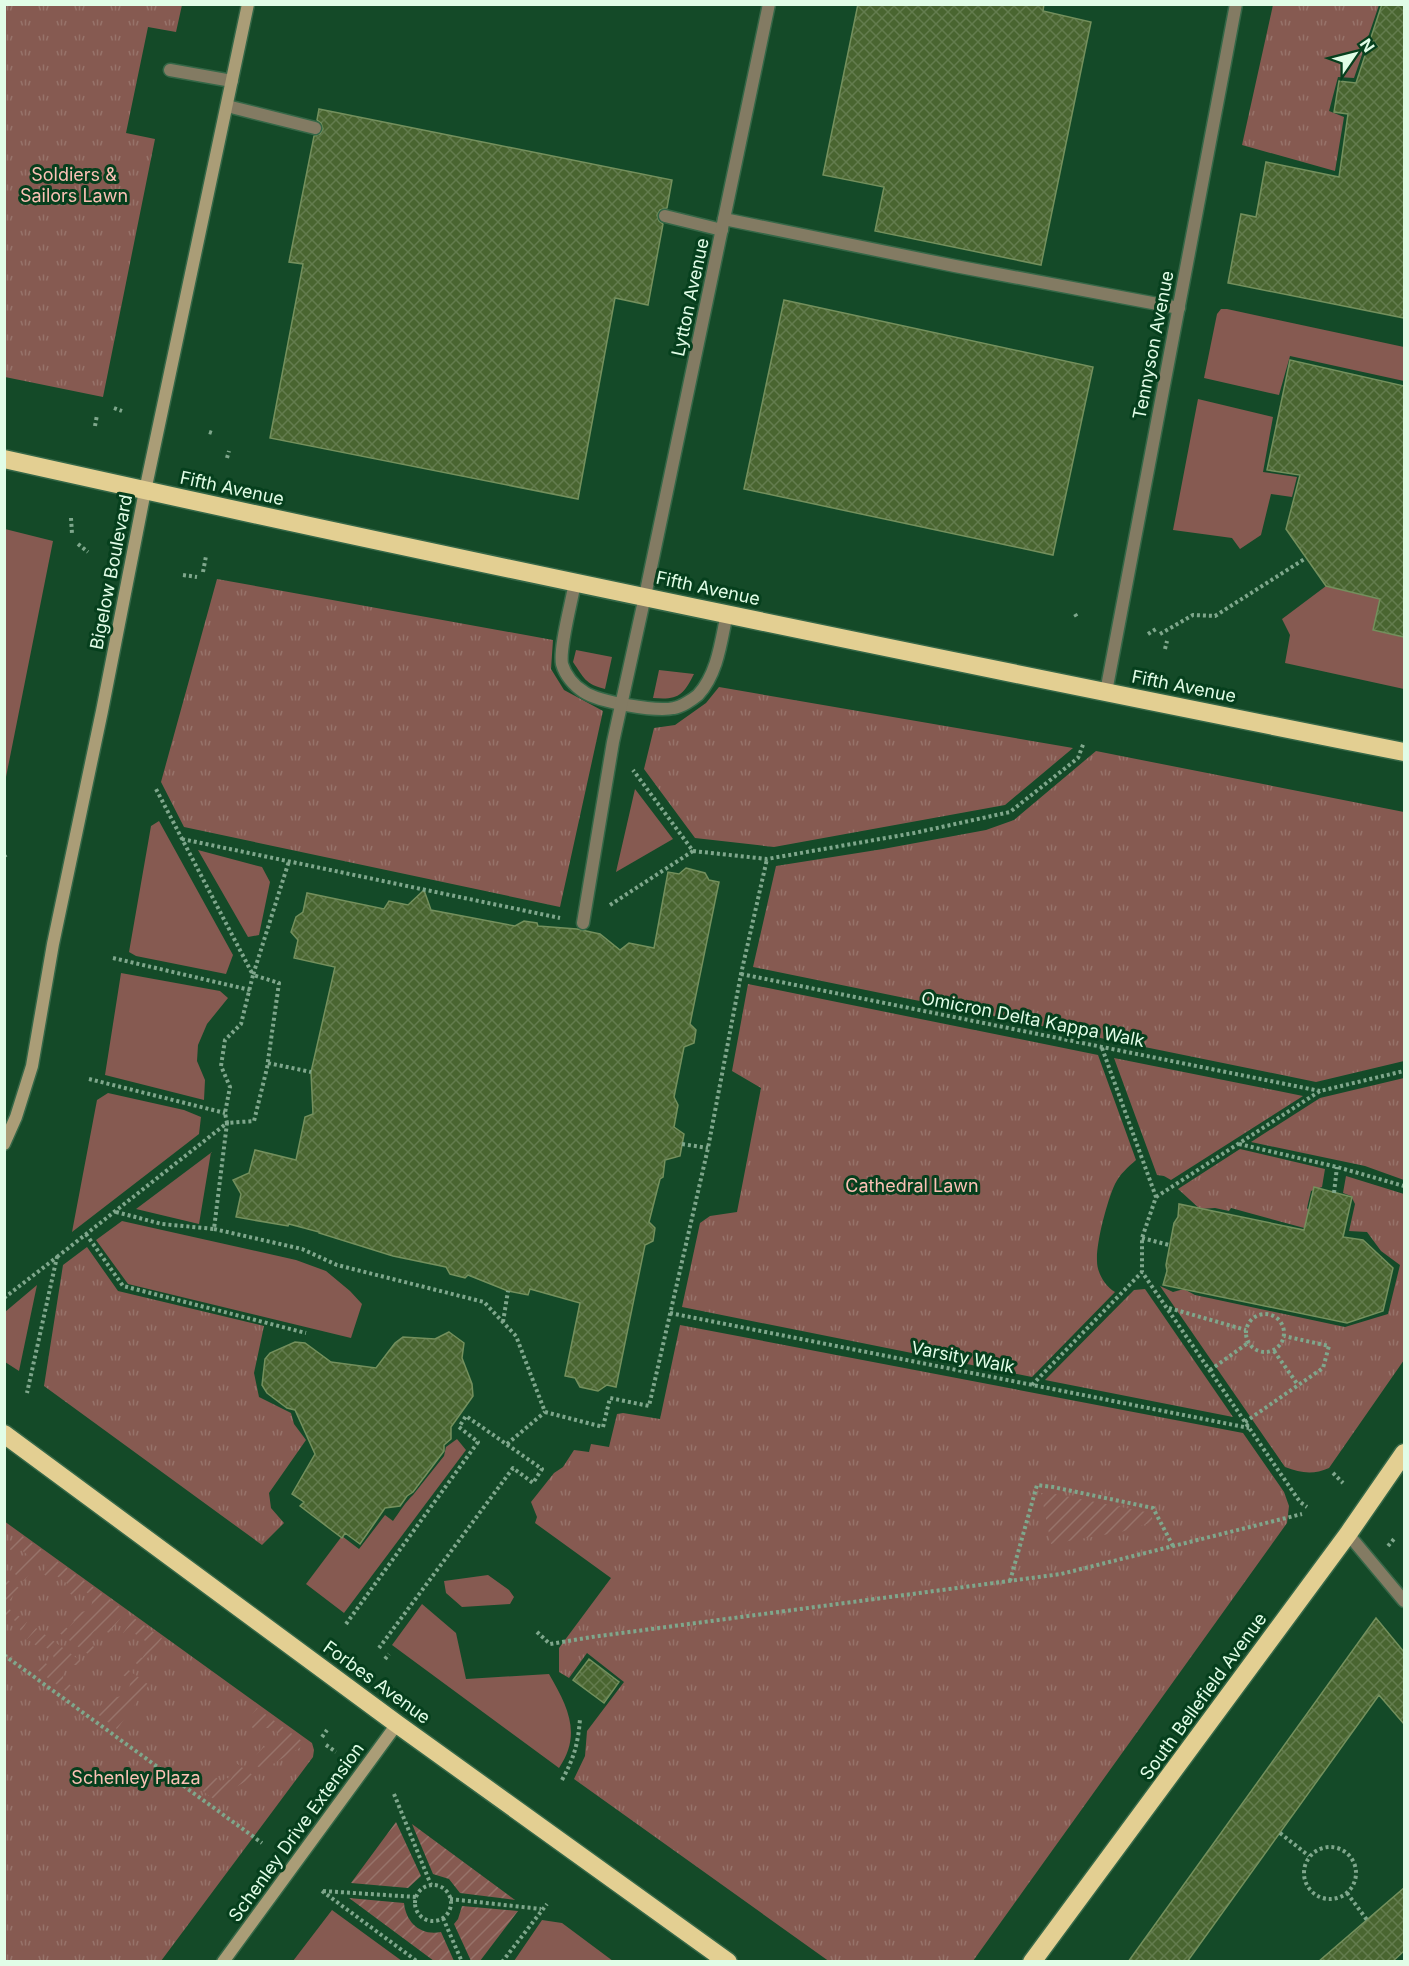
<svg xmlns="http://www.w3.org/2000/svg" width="1409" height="1966" font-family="Inter,sans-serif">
	<defs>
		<pattern id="park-tufts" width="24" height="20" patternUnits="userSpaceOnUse" patternTransform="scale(1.5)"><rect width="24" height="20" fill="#865a51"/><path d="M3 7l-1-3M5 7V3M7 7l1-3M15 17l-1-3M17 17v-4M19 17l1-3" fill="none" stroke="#97736a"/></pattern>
		<pattern id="garden-furrows" width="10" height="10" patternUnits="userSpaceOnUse" patternTransform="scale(1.5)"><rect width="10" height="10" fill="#865a51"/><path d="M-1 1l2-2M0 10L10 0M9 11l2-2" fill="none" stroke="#97736a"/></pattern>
		<pattern id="building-cross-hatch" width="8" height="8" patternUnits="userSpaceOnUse" patternTransform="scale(1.5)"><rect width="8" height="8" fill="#496530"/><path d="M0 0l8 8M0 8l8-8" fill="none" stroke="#637c4e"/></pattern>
	</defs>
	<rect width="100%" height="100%" fill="#144a28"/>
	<path fill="#865a51" d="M1221,309h6l177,38v34l-114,-25 -11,39 -75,-17 13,-64z
		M1198,399l75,18 -10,55 34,5 -5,20 -21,-3 -10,41 -21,14 -8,-11 -59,-8z
		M5,529l48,12 -48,241 -1,-253z
		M1326,586l54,13 -7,31 31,7v52l-119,-26 5,-28 -8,-16z
		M576,650l36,7 -7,32c-20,-5 -21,-11 -32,-27z
		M659,670l35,4c-11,22 -16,26 -41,24z
		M635,789l38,50 -57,33z
		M159,821l74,134 -7,19 -90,-18 -7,-4 22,-126z
		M198,850l64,17 8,15 -11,53 -11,2z
		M121,973l99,18 8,7 -21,26 -9,21 -1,16 8,19 -1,20 -99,-25z
		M108,1093l76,17 17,7 -2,17 -127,98 25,-132z
		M211,1152l-12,72 -63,-15 76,-57z
		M122,1221l174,39 30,11 24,20 12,13 -11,34 -223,-54 -32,-44z
		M37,1285l-18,86 -14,-9v-50z
		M457,1439l9,11 -122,163 -38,-29 36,-48 17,13 26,-34 8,6c5,-7 14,-21 20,-26l31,-39 2,-9z
		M488,1575l21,15 5,7 -4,7 -48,3 -16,-14 -2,-12z
		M422,1604l34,29 10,46 83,-5c19,33 33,60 10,94l-167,-123z
		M332,1910l70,51h-109z
		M542,1920l20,3 51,38h-99z"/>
	<path fill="url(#park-tufts)" d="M5,4l177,1 -6,27 -28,-5 -22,106 29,6 -52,258 -98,-20z
		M1273,5h106l-25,73 -16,-1 -9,34 15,6 -9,54 -93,-26z
		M217,579l336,61 -2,29 13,21 39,21 -43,196 -376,-80 -23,-45z
		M719,687l354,61 -68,57 -231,42 -79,-9 -51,-69 10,-41 21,-3 31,-22z
		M1096,751l308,61v249l-88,21 -563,-115 23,-101 107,-17 103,-19 28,-10z
		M748,984l350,71 38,105c-8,7 -16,14 -21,24 -8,17 -19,59 -18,77 0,12 8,25 18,31l-83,85 -350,-70 18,-84 10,-7 27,-4 24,-124 -29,-17z
		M1114,1058l189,38 -132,84 -7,-4 -7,-1z
		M1404,1078v102l-39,-14 -114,-24 69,-44z
		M1240,1149l85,20 -3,18 -11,4 -4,17 4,7 -3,14 -77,-21 -2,3 -14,-3 -15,1 -22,-20z
		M1346,1176l58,18v166l-75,108c-16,7 -28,5 -44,-1l-125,-181 13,6 11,-3 11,6 150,32 43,-13 12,-49 -19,-14 -14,-19 -18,-1 6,-27 -4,-8 -8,-3z
		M87,1247l31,44 146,35 -10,47 5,24 32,16 3,11 12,16 -37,53 2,15 13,15 -22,22 -218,-159 19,-121z
		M1145,1289l88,128 -188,-37 89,-90z
		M680,1325l563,108 41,59 5,14 -2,17 -314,438 -143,1 -256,-183 11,-23 2,-25 37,-49 -37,-29 -18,25 -10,-6v-24l52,-70 -76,-55 2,-6 -6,-15 23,-29 9,-6 11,-17 15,2 2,-8 18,3 8,-33 6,-1 37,6z
		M4,1521l308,222 2,7 -1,7 -152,204h-156z"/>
	<path fill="url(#garden-furrows)" d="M1041,1493h9l101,20 2,9 -32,10 -70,12z
		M18,1533l27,19 -21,29 -13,-10 3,-6 4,3 10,-13 -12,-9 -4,5 -4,-3z
		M53,1558l73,53 -17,22 -8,-4c-8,1 -11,6 -11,14l7,7 -5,7 -34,-25 5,-7 5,4 6,-8 -5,-4 5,-7 5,2 8,-1c8,-7 6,-14 -2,-20h-8l-5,4 -6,-4 4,-5 -17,-13 -4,5 -7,-5z
		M5,1578l14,10 -14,18 22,16 -6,9c-5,-7 -5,-15 -16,-12z
		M134,1618l28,20 -21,29 -8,-6 5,-6 4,3 9,-13 -20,-14 -4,4 -4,-2z
		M36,1628l50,37 -3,4 -5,-4h-8l-6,5 -1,8 8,8 -4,6 -30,-22 6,-9 5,4 6,-8 -4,-3 1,-3 -7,-5 -3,3 -14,-10z
		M127,1669l22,16 -32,44 -21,-16 14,-21 7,5c8,-1 12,-4 13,-13l-4,-7 -3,-2z
		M257,1708l49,36 -43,26 -12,-8 12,-15 4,2 8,-1 5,-6 1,-4 -7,-10h-9l-5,5 -14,-10z
		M236,1763l18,13 -39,24 -16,-12 13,-18 4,2 -2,4 8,6 4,-5 4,3 4,-6 -3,-3z
		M396,1822l25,54 -13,12 -57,-5z
		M412,1824l103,76 -55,-7 -11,-14 -16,-5z
		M349,1898l55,5c2,20 17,33 37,29l13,29h-20z
		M462,1906l56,5 -38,50h-9l-17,-37 4,-5z"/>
	<path fill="url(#building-cross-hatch)" stroke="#74905d" stroke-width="1.5" d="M858,4h186l-1,7 48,11 -50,243 -166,-34 9,-44 -61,-12z
		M1382,4h22v314l-176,-35 13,-69 15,3 10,-55 73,15 9,-63 -14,-2 5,-31 17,2z
		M319,109l353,71 -5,28 -7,2 -3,5 2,6 4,3 -15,81 -33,-7 -37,201 -308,-61 33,-174 -14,-2 25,-126 6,-2 3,-5 -2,-6 -4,-3z
		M784,300l309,67 -40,188 -309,-66z
		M1290,360l114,26v251l-31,-7 7,-31 -54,-13 -40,-57 14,-54 -33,-5z
		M686,868l19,5 4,7 10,2 -29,142 6,6 -2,13 -10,4 -10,50 4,8 -4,22 10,7 -4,22 -15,4 -2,17 -3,2 -11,43 6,6 -2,13 -8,4 -29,142 -9,-2 -9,6 -18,-4 -5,-9 -10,-2 15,-73 -50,-14 -2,6 -20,-4 -40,-16 -3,3 -15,-4 -4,-7 -53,-11 -74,-23v-1l-30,-8 -1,2 -52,-9 5,-23 -8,-14 16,-7 6,-23 41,10 9,-43 8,-3 -2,-42 24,-105 -41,-9 4,-18 -7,-8 5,-15 7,-5 4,-19 77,16 5,-8 19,4 16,-15 7,20 84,16 9,-5 13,2 1,3 39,3 23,5 20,16 9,-7 25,5 14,-76 11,2z
		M1314,1187l38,10 -9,40 20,3 30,28 -10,43 -36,12 -184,-38 4,-14 -1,-6 8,-42 4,-6 1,-13 125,26z
		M449,1332l15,11 -2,15 10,26 1,12 -22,31v12l-7,6v6l-31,41 -6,4 -7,10 -15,2 -25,36 -15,-11 -3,5 -42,-32 4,-4 -12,-8 23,-40 -20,-44 -8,-2 -20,-15 -5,-8 3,-26 5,-6 25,-11 10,1 26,19 45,6 19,-25 8,-6 32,2z
		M1376,1618l28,34v72l-25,-29 -192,267h-59z
		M589,1659l30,23 -15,21 -31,-23z
		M1404,1888v63l-12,11h-74z"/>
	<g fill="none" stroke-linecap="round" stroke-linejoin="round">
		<defs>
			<path id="lane" d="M170,70l62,11
				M227,106l88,22
				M665,216l57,14
				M724,219l231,47 224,42
				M575,582c-3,19 -16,65 -13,82 3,11 12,22 22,28 15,10 72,20 90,16 7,-1 18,-8 24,-13 20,-22 23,-54 29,-82"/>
			<path id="street" d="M1106,692l130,-688
				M583,923l30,-181 32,-146 124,-592
				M1348,1534l56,67"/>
			<path id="secondary" d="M4,1144l12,-27 16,-51 21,-122 49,-233 43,-220 103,-487
				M223,1962l174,-238"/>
			<path id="highway" d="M4,459c466,104 933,200 1400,293
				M4,1434l393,290 331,238
				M1032,1962l316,-428 56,-81"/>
		</defs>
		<use href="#lane" stroke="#356747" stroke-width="15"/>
		<use href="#street" stroke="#356747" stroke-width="15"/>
		<use href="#secondary" stroke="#356747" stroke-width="15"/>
		<use href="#highway" stroke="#356747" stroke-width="21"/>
		<path stroke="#7fa78c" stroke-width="4" stroke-dasharray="3 3" stroke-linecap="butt" d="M114,408l8,3
			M95,426l2,-11
			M209,432l3,1
			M227,458l2,-7
			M71,518l1,16
			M78,544l10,8
			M203,572l3,-16
			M183,575l14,2
			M1075,614l3,5
			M1148,634l8,-5
			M1160,634l33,-19 22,1 91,-58
			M1165,649l2,-8
			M182,839l378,79
			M693,851l74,8 147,-26 96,-21 68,-54 6,-16
			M4,855l3,4
			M610,905l83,-54 -60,-81
			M113,958l137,32
			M741,974l579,117
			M1102,1048l54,149 -14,41v34l158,230 7,5
			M268,1063l43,9
			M89,1079l136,34
			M682,1144l26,4
			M1239,1144l98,23 67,19
			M1334,1193l3,-26
			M1156,1197l164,-106 84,-20
			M116,1212l46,12 52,5 13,-106 27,-2 13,-53 12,-85 -26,-8 36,-114
			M214,1229l88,20 35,16 147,37 32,34 29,76
			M86,1234l37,52 183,47
			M1142,1238l27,7
			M57,1257l170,-134 -2,-10 5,-26 -9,-21 4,-26 16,-16 12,-49 -97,-186
			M4,1298l53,-41 -30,136
			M1169,1308l77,22
			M670,1313l579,115
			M1246 1333a19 19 0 1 1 38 0a19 19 0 1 1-38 0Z
			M503,1322l5,-31
			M1274,1351l24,34
			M1210,1370l38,-27
			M1032,1385l110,-113
			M545,1412l58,15 7,-29 39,8 59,-258 33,-174 26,-115
			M1245,1422l78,-54 6,-22 -45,-10
			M507,1444l38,-32
			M1333,1473l10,10
			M1388,1546l6,-7
			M1010,1581l27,-96 16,2 100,21 20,38
			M346,1624l132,-182 -19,-15 7,-11 76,53 -9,14 -20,-15 -134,180
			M537,1632l13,12 42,-7 469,-63 241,-60
			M4,1655l258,188
			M385,1659l4,-5
			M322,1737l5,-7
			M326,1745l10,7
			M562,1780c12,-22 16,-36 18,-61
			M394,1794l37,91
			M1280,1833l29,23
			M1304 1873a26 26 0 1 1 52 0a26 26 0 1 1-52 0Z
			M415 1903a18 18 0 1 1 36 0a18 18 0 1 1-36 0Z
			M322,1891l96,71
			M323,1891l93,6
			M1347,1893l20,27
			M450,1899l91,10
			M443,1918l19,44
			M502,1962l45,-58"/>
		<use href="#lane" stroke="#837b63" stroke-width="12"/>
		<use href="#street" stroke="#837b63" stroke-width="12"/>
		<use href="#secondary" stroke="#aa9d77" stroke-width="12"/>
		<use href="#highway" stroke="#e3cf92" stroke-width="18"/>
	</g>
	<g text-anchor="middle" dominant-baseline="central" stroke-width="6" stroke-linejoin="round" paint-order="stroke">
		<g font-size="18" fill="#fbc1b5" stroke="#063f1d">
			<text x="74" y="174">Soldiers &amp;<tspan x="74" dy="21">Sailors Lawn</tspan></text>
			<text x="912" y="1185">Cathedral Lawn</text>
			<text x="136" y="1777">Schenley Plaza</text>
		</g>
		<g font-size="18" fill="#e1fde7" stroke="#063f1d">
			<text transform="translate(690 297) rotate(-78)">Lytton Avenue</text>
			<text transform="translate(1153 345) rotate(-79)">Tennyson Avenue</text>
			<text transform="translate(232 488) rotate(12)">Fifth Avenue</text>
			<text transform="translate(111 572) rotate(-79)">Bigelow Boulevard</text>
			<text transform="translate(708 588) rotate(12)">Fifth Avenue</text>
			<text transform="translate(1184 686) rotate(11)">Fifth Avenue</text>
			<text transform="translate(1033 1019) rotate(11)">Omicron Delta Kappa Walk</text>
			<text transform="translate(963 1357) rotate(11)">Varsity Walk</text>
			<text transform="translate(377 1682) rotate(36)">Forbes Avenue</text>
			<text transform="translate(1203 1696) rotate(-54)">South Bellefield Avenue</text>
			<text transform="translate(296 1832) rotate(-54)">Schenley Drive Extension</text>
		</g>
	</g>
	<rect width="1409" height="1966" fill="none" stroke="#e1fde7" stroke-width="12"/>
	<g transform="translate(1355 54) rotate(55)" stroke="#063f1d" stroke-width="4.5" paint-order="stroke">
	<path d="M0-4.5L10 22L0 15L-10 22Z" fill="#e1fde7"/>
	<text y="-9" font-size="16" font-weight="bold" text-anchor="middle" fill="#e1fde7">N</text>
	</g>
</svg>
